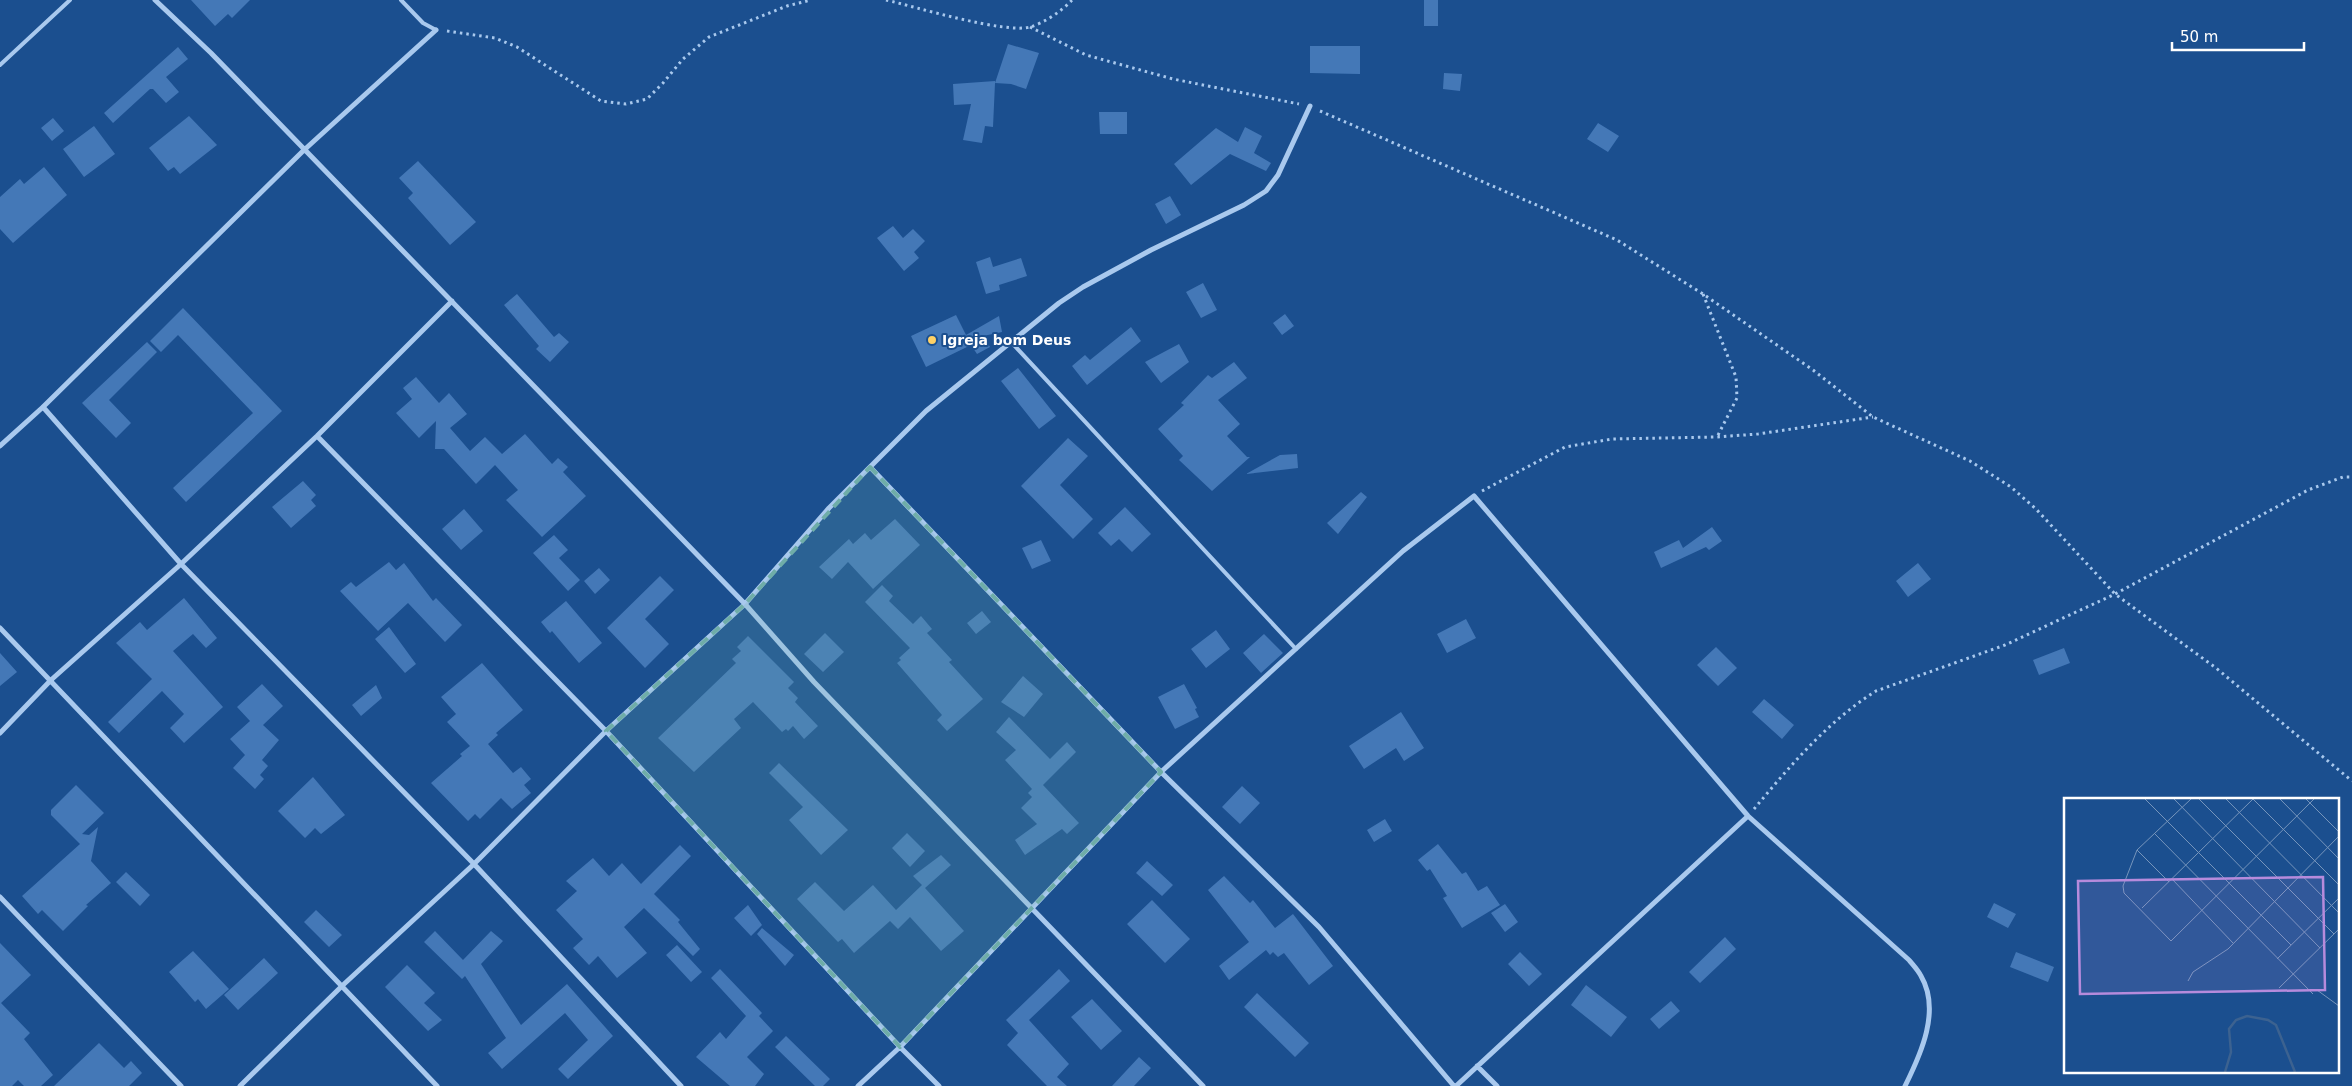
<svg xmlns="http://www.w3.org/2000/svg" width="2352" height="1086" font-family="'DejaVu Sans',sans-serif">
	<rect width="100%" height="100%" fill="#1b4f8f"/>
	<path fill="#4478b7" d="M191,0h59l-18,18 -4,-4 -13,12z
		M1424,0h14v26h-14z
		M1008,44l31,9 -13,36 -15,-5 -16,-1 -2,44 -8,-1 -3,17 -19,-3 8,-36 -17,1 -1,-21 42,-3v2z
		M1310,46h50v28l-50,-1z
		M178,47l10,12 -22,18 13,15 -13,11 -13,-14h-3l-37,34 -9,-10z
		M1444,73l18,1 -2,17 -17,-2z
		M1099,112h28v22h-27z
		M189,116l28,29 -37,29 -6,-7 -6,4 -19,-23z
		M53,118l11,13 -12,10 -11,-13z
		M1598,123l21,13 -11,16 -21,-13z
		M94,126l21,28 -31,23 -21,-28z
		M1245,127l17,9 -8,17 17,10 -5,8 -36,-17 -39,31 -17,-21 42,-36 22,14z
		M418,161l58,61 -26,23 -42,-47 5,-5 -14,-15z
		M44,167l23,28 -54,48 -13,-14v-32l20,-18 4,5z
		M1170,196l11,19 -15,9 -11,-20z
		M893,226l10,12 10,-9 12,12 -11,11 5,6 -15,13 -27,-33z
		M990,257l3,10 28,-9 6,18 -28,9 1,5 -14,4 -10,-32z
		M1203,283l14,27 -16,8 -15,-26z
		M517,294l37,43 5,-4 10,9 -19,20 -14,-13 3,-3 -35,-41z
		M183,308l99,103 -96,91 -13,-14 80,-75 -75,-78 -17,17 -11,-11z
		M1285,314l9,12 -12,9 -9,-12z
		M956,315l10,20 33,-19 3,16 -19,4 7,11 -13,7 -10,-15 4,6 -45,22 -15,-31z
		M1131,327l10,14 -54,44 -15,-19 13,-11 5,5z
		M147,342l10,10 -48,48 22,23 -15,15 -34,-35z
		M1179,344l10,18 -28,21 -16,-21z
		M1234,362l13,16 -29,22 22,24 -13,12 20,21h3l-38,34 -33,-31 4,-4 -25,-27 26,-24 -3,-2 27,-28 4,3z
		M1018,368l38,48 -17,13 -38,-48z
		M416,377l23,26 10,-10 18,21 -17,14 20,23 15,-14 17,17 23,-20 27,30 6,-6 10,9 -5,5 23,24 -44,41 -36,-37 12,-10 -23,-25 -19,19 -32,-35h-9l1,-28 -17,17 -23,-25 16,-14 -9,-11z
		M1068,438l20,18 -28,29 33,34 -20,20 -52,-53z
		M1297,454l1,14 -52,6 34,-19z
		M303,481l13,14 -5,5 5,6 -25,22 -19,-21z
		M1361,492l6,5 -29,37 -11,-11z
		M1125,507l26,27 -19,18 -13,-13 -8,7 -13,-13z
		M464,509l19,22 -22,19 -19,-21z
		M895,519l25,26 -47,44 -25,-27 -16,17 -13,-12 30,-28 4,5 12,-11 6,7z
		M1712,527l10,14 -13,9 -3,-3 -45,21 -7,-16 25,-12 4,8z
		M554,535l14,15 -9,8 21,22 -12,11 -35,-38z
		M1041,540l10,21 -19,8 -10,-21z
		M389,562l7,8 8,-7 29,38 3,-3 26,27 -17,17 -37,-39 -30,28 -38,-40 11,-9 5,5z
		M1918,563l13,16 -23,18 -12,-16z
		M599,568l11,12 -15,14 -11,-13z
		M660,576l14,14 -29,29 24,25 -24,24 -38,-40z
		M882,585l11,11 -4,5 24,23 8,-8 11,13 -5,4 25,27 -3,2 34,37 -36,32 -10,-11 5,-5 -45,-52 4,-3 -2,-2 11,-10 -45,-46z
		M184,598l33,40 -11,10 -13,-14 -20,17 50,56 -39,36 -14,-15 14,-14 -22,-23 -43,42 -11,-11 44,-43 -36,-36 24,-21 7,8z
		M566,601l36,42 -23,20 -27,-32 -2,2 -9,-11z
		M982,611l9,11 -15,12 -9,-11z
		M1466,619l10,19 -29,15 -10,-19z
		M389,627l27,37 -11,9 -30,-34z
		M1216,630l14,19 -24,19 -15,-19z
		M825,633l19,19 -21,20 -19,-18z
		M1264,634l19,19 -22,20 -18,-20z
		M748,636l46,46 -6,6 10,10 -3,4 23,24 -14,13 -11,-13 -5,5 -2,-2 -4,3 -29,-30 -19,17 7,9 -47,44 -36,-34 78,-75 -4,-4 9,-8 -4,-4z
		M1716,647l21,21 -19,18 -21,-21z
		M2064,648l6,15 -31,12 -6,-15z
		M0,653l17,19 -17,14z
		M482,663l41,47 -27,23 2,2 -10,9 25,29 8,-6 10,12 -7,6 7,8 -19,16 -11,-11 -21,21 -5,-5 -7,7 -37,-38 31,-27 -2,-2 10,-8 -23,-24 9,-8 -15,-17z
		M1023,676l20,18 -19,23 -23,-15z
		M262,684l21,22 -20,19 16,15 -17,20 6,6 -8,9 4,4 -9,10 -22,-21 12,-13 -15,-16 20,-18 -13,-14z
		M1184,684l13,24 -2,1 4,8 -24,12 -17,-32z
		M376,685l6,13 -21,18 -9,-11z
		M1764,699l30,26 -12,14 -30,-27z
		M1401,712l23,36 -20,13 -8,-13 -32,21 -15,-23z
		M1009,717l41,42 17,-17 9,10 -33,33 36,38 -12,11 -5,-5 -37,26 -10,-15 22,-16 -16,-16 11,-11 -4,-4 4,-4 -27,-29 11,-10 -20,-18z
		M779,763l69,67 -27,25 -32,-35 14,-13 -34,-34z
		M313,777l32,38 -24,19 -6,-6 -10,10 -27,-27z
		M76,785l28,28 -22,21 7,1 9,-8 -7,34 20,22 -25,22 2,1 -25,25 -21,-21 -4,4 -16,-18 58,-52 -29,-29v-5z
		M1242,786l18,17 -20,21 -18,-17z
		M1385,819l7,12 -18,11 -7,-12z
		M907,833l18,18 -15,16 -18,-19z
		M1438,844l24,30 4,-2 12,19 9,-5 13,19 -38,23 -19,-30 4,-2 -17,-27 -3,2 -9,-11z
		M680,845l11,11 -37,38 26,26 -2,2 22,27 -7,7 -49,-48 -20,19 23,26 -30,25 -19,-22 -9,9 -16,-17 10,-9 -27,-29 21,-19 -11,-10 27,-23 16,18 13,-13 19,21z
		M941,855l10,10 -26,23 39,43 -23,20 -31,-34 -12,12 -8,-8 -36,32 -12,-14 -4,3 -41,-43 18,-17 29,29 29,-26 23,25 26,-25 -9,-9z
		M1147,861l26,24 -11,11 -26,-23z
		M126,872l24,23 -10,11 -24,-24z
		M1224,876l26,27 3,-3 22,28 18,-14 40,52 -24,19 -25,-32 -6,4 -5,-5 -3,3 -4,-5 -37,30 -10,-14 30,-24 -41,-52z
		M1152,900l38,39 -25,24 -38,-39z
		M1994,903l22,11 -8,14 -21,-11z
		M1505,904l13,18 -13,10 -14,-19z
		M748,905l14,20 -11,11 -17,-18z
		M316,910l26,25 -13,12 -25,-25z
		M762,928l32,27 -9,11 -28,-32z
		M435,931l28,29 28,-29 12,10 -22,23 40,61 46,-41 46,52 -45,43 -10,-10 30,-29 -23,-27 -63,56 -14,-16 18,-15 -41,-62 -3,3 -38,-37z
		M1725,937l11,12 -36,34 -11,-11z
		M0,943l31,32 -30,28 29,30 -6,6 29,36 -12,11h-17l-6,-6 -6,6h-12z
		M677,945l25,27 -11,10 -25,-27z
		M193,951l36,38 -23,20 -8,-10 -3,3 -26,-30z
		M1520,952l22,22 -13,12 -21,-22z
		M2016,952l38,15 -6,15 -38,-15z
		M264,958l14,15 -40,37 -14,-15z
		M407,965l28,28 -11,10 18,17 -14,11 -43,-44z
		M720,969l42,44 -3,3 14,15 -26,26 17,17 -9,12h-25l-34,-29 24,-25 6,7 20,-23 -35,-38z
		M1059,969l11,12 -41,39 40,44 -12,13 10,9h-20l-40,-41 11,-12 -12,-13z
		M1586,985l41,32 -16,20 -40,-32z
		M1257,993l52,50 -14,14 -51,-50z
		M1092,999l30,32 -21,19 -30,-33z
		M1671,1001l9,10 -21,18 -9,-10z
		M786,1036l44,43 -7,7h-8l-40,-39z
		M99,1043l25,25 7,-7 11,12 -13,13h-75z
		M1139,1057l12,11 -17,18h-22z"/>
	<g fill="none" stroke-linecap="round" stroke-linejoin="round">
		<path stroke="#a9c9ee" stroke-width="3" stroke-dasharray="2.5 4" stroke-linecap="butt" d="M886,0c30,7 119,34 144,27 14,-4 32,-16 42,-27
			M1030,27l56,28 87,24 126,25
			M447,31l48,7 22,9 84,54 25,3 21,-5 16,-16 20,-24 26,-22 78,-31 24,-6
			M1320,111l297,129 86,54 110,76 60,47 97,44 41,26 25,22 79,85 101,74 136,113
			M1703,294l33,83 1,21 -20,39
			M1482,491l83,-44 47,-8 105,-2 41,-3 115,-17
			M1754,809c36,-43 74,-88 122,-118l129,-46 110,-51 193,-104 35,-13h9"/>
		<path stroke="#a9c9ee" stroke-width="4" d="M401,0l22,23 13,7
			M0,65l70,-65
			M1012,343l284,306"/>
		<path stroke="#a9c9ee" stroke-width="5" d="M155,0l56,53 534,551 69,78 389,404
			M43,407l138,157 293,300 207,222
			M317,436l289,295 294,316 39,39
			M0,446l43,-39 260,-256 133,-121
			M870,467l291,305 158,155 135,159
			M0,628l437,458
			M0,733l51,-53 130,-116 136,-128 135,-135
			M0,897l181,189
			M1477,1066l20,20
			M240,1086l103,-101 131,-121 132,-133 139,-127 84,-96 97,-97 133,-108 24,-16 68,-37 93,-45 22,-14 12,-16 32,-69
			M858,1086l42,-39 261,-275 242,-221 71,-55 274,320 161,144c4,5 9,10 12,16 20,34 0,78 -16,110
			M1456,1086l292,-270"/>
	</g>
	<path fill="#6fada8" fill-opacity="0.2" stroke="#6fada8" stroke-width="4" stroke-dasharray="10 6" stroke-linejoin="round" d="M870,467l291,305 -261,275 -294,-316 139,-127z"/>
	<circle fill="#ffd166" stroke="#1b4f8f" stroke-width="2" cx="932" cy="340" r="5"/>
	<g text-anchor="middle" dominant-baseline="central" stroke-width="4" stroke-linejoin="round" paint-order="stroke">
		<g font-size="14" font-weight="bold" fill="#fff" stroke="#1b4f8f" text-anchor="start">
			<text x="942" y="340">Igreja bom Deus</text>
		</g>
	</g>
	<g transform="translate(2064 798)">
		<rect width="275" height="275" fill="#1b4f8f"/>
		<path fill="none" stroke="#3c6290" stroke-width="2.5" d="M161,274l6,-20 -2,-23 7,-9 11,-4 21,4 8,5 19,47"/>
		<path fill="none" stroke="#7695bc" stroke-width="1" d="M81,1l146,146M110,1l146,149M127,1l-54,51 -14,36 1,7 47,48 143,-142M135,1l135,135M162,1l113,114M189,1l86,86M216,1l59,60M242,1l33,33M91,36l158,160M73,52l32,32M108,81l61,64M78,110l111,-109M213,161l62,-61M124,183l5,-9 35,-23 111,-113M215,190l60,-59M253,192l22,16"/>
		<path fill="#b68bdc" fill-opacity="0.15" stroke="#b68bdc" stroke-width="2.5" d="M259,79l2,113 -245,4 -2,-113z"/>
		<rect width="275" height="275" fill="none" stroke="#fff" stroke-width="2.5"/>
	</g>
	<path d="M2172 42v8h132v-8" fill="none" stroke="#ffffff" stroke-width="2.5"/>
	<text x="2180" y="42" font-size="15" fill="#ffffff" stroke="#1b4f8f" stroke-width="4" paint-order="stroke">50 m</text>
</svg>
